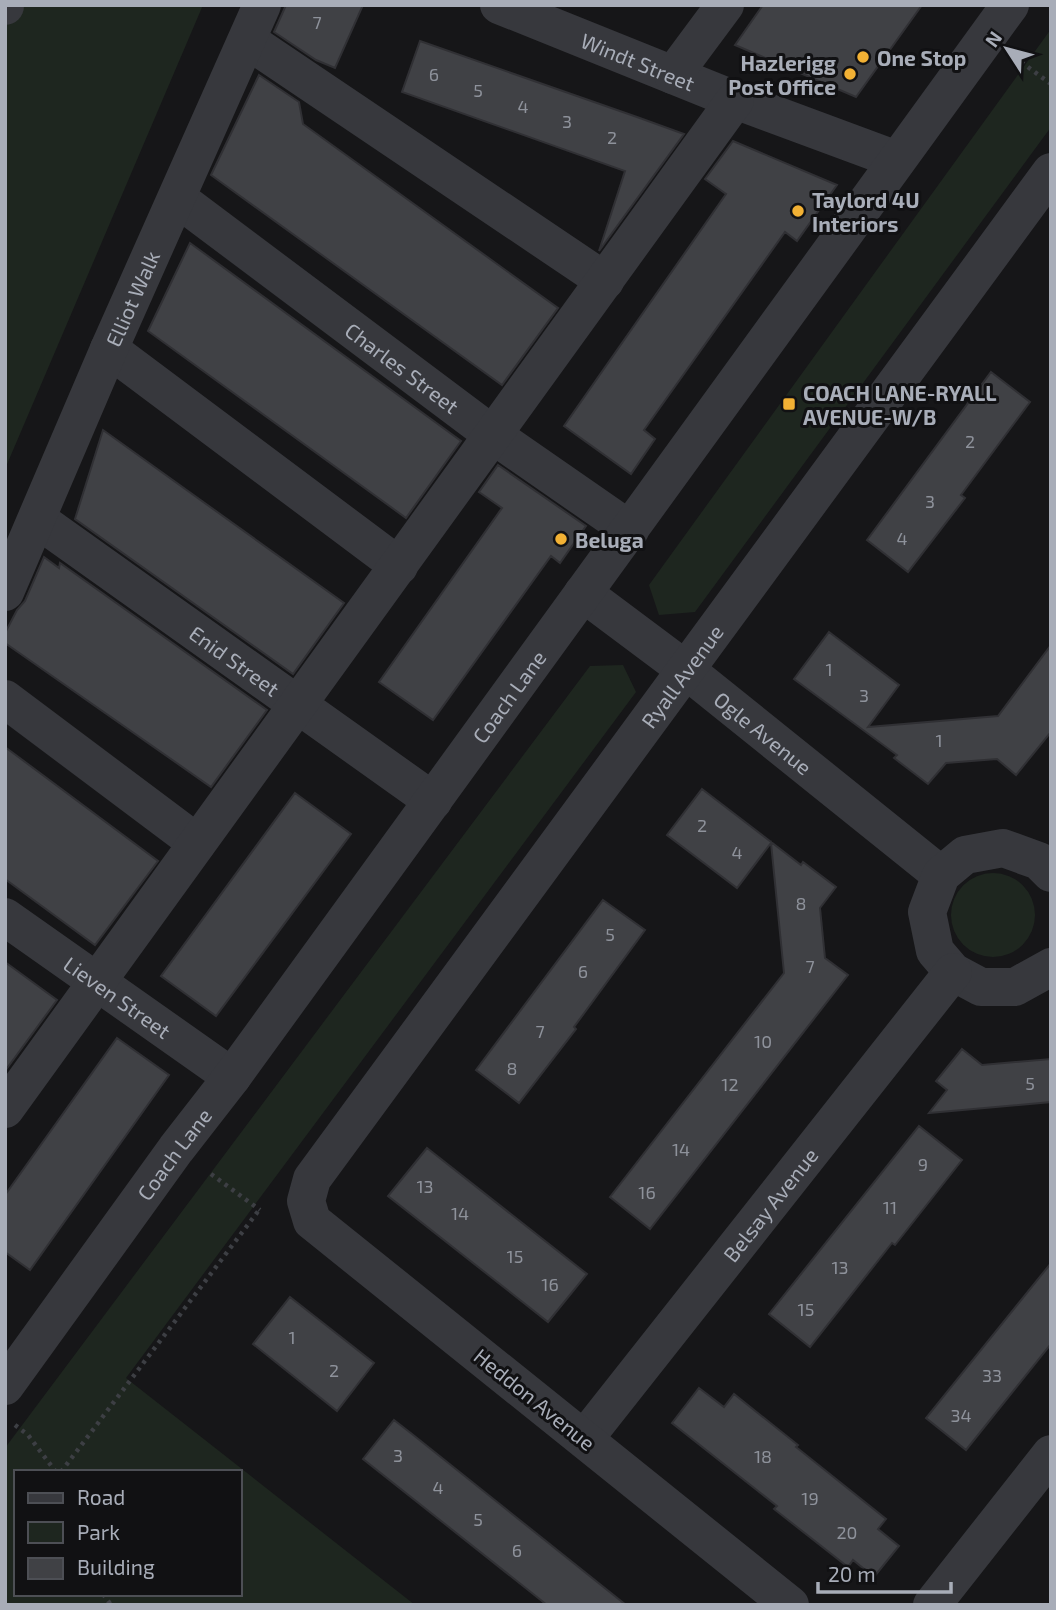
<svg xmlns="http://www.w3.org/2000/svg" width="1056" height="1610" font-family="'Exo 2',sans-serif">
	<rect width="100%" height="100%" fill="#161618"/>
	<path fill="#1e261f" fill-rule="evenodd" d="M5,5h198l-198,464z
		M1051,29v98l-356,485 -36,3 -10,-30z
		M623,665l13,27 -510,686 289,227h-410v-157l585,-782zM16,1472h224v122h-224z
		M951 915a42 42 0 1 1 84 0a42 42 0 1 1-84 0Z"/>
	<path fill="#404145" stroke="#303034" stroke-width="2" d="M286,5h77l-28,63 -19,-8 -42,-28z
		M763,5h159l-66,92 -121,-52z
		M420,41l217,76 47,17 -85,117 26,-80 -223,-79z
		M259,75l40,27 4,22 255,184 -56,77 -291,-210z
		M733,141l104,44 -40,56 -12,-9 -141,198 11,9 -24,35 -67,-48 162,-232 -21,-15z
		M190,243l271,198 -55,77 -258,-187z
		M991,372l39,30 -69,93 4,3 -57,74 -41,-32z
		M103,430l241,173 -51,71 -218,-155z
		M498,465l88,61 -26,37 -9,-7 -118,164 -54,-38 123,-174 -23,-16z
		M44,557l15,11 1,-5 207,147 -56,77 -206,-144v-10l12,-23 8,-9z
		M829,632l70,53 -31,42 130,-11 53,-71v87l-35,43 -19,-16 -51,4 -18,21 -34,-26 3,-3 -103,-76z
		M5,747l153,114 -63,84 -90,-66z
		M702,789l99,76 2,-3 33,25 -16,21 5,50 23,17 -198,254 -40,-32 174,-224 -13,-130 -34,45 -70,-53z
		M295,793l56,41 -135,182 -55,-40z
		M603,900l42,30 -71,97 2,2 -57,74 -43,-33z
		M5,962l52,38 -52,71z
		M117,1038l52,37 -139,195 -25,-18v-57z
		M962,1049l20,16 69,-6v43l-122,11 18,-23 -11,-9z
		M919,1126l43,34 -67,85 -3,-2 -82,104 -41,-33z
		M427,1148l160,126 -39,48 -160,-126z
		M1051,1263v81l-85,106 -40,-32z
		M290,1297l84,66 -37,48 -84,-67z
		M699,1388l25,19 10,-13 64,51 -2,2 90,72 -8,10 21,17 -25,31 -21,-17 -5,7 -74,-58 3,-3 -105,-83z
		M394,1420l18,14 214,171h-79l-184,-146z"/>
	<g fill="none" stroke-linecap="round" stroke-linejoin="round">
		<path stroke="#3d3f44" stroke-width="4.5" stroke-dasharray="3.5 5" stroke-linecap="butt" d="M1021,62l30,22
			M211,1174l49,36
			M15,1425l13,10 28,37
			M61,1472l198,-262
			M103,1594l8,11"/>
		<g stroke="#37383d" stroke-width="38">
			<path id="s1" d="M499,5l236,95 162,60"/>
			<path d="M5,6v-1"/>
			<path d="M247,40l358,241"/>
			<path d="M673,75l52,-70"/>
			<path id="s2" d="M177,198l316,237 137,95"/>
			<path d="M109,349l290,217"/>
			<path id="s3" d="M37,519l396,282"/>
			<path id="s4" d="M5,592l104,-243 153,-344"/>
			<path id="s5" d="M583,593l103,77 255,205"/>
			<path d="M5,699l192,144"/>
			<path d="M1051,873l-12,-12 -36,-13 -38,7 -24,20 -14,37 8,39 18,21 28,15h34l36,-20"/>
			<path id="s6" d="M5,917l227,160"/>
			<path d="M5,1109l730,-1009"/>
			<path id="s7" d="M5,1386l171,-237 56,-72 778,-1072"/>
			<path id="s8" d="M585,1438l368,-466"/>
			<path id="s9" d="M790,1605l-478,-384 -6,-20 6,-22 739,-1007"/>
			<path d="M932,1605l119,-151"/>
		</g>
	</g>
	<g fill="#f2b134" stroke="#111113" stroke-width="2.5">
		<circle cx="863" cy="57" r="7"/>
		<circle cx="850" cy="74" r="7"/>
		<circle cx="798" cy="211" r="7"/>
		<rect x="782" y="397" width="14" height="14" rx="3.5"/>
		<circle cx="561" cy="539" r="7"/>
	</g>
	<g text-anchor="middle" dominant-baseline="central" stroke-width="6" stroke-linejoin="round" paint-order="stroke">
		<g font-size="18" fill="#8e929b">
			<text x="317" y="22">7</text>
			<text x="434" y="74">6</text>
			<text x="478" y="90">5</text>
			<text x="523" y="106">4</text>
			<text x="567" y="121">3</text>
			<text x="612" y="137">2</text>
			<text x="970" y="441">2</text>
			<text x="930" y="501">3</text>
			<text x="902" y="538">4</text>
			<text x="829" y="669">1</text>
			<text x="864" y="695">3</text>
			<text x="939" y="740">1</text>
			<text x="702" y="825">2</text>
			<text x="737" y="852">4</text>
			<text x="801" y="903">8</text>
			<text x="610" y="934">5</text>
			<text x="810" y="966">7</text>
			<text x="583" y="971">6</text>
			<text x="540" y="1031">7</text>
			<text x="763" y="1041">10</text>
			<text x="512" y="1068">8</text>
			<text x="1030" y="1083">5</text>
			<text x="730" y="1084">12</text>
			<text x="681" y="1149">14</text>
			<text x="923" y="1164">9</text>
			<text x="425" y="1186">13</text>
			<text x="647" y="1192">16</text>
			<text x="890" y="1207">11</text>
			<text x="460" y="1213">14</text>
			<text x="515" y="1256">15</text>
			<text x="840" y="1267">13</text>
			<text x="550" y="1284">16</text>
			<text x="806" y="1309">15</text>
			<text x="292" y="1337">1</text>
			<text x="334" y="1370">2</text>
			<text x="992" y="1375">33</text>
			<text x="961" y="1415">34</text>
			<text x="398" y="1455">3</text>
			<text x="763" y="1456">18</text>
			<text x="438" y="1487">4</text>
			<text x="810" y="1498">19</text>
			<text x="478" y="1519">5</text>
			<text x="847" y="1532">20</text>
			<text x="517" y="1550">6</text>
		</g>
		<g font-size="21" font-weight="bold" fill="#a8adb8" stroke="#111113" text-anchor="start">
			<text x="877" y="57">One Stop</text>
			<text x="836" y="62" text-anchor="end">Hazlerigg<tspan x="836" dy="24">Post Office</tspan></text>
			<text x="812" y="199">Taylord 4U<tspan x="812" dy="24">Interiors</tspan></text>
			<text x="803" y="392">COACH LANE-RYALL<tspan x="803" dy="24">AVENUE-W/B</tspan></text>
			<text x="575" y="539">Beluga</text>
		</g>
		<g font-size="21" fill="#a8adb8" stroke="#111113">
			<text stroke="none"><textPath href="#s1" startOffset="150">Windt Street</textPath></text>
			<text stroke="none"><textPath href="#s4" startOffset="320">Elliot Walk</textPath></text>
			<text stroke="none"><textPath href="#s2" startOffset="282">Charles Street</textPath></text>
			<text stroke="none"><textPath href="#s3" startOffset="243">Enid Street</textPath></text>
			<text stroke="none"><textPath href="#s9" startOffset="1281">Ryall Avenue</textPath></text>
			<text stroke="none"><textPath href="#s7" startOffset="854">Coach Lane</textPath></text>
			<text stroke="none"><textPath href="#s5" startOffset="228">Ogle Avenue</textPath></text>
			<text stroke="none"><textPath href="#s6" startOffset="138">Lieven Street</textPath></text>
			<text stroke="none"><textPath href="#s7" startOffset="287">Coach Lane</textPath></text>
			<text stroke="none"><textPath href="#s8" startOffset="298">Belsay Avenue</textPath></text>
			<text transform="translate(535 1399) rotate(39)">Heddon Avenue</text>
		</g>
	</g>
	<rect width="1056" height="1610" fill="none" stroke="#a8adb8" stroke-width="14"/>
	<rect x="14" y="1470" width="228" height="126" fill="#111113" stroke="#4d4f55" stroke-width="2"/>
	<rect x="28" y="1493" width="35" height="10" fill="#37383d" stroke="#4d4f55" stroke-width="2"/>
	<text x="77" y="1505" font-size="21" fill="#a8adb8">Road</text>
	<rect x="28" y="1522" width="35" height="21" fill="#1e261f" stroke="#4d4f55" stroke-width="2"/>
	<text x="77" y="1540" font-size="21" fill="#a8adb8">Park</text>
	<rect x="28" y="1558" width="35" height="21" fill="#404145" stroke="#4d4f55" stroke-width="2"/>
	<text x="77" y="1575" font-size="21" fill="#a8adb8">Building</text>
	<g transform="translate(1007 49) rotate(306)" stroke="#111113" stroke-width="5" paint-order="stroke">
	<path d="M0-5L12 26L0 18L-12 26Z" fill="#a8adb8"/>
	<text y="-10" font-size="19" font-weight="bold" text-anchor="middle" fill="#a8adb8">N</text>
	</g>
	<path d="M818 1582v10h133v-10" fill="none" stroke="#a8adb8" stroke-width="3.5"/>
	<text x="828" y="1582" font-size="21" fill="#a8adb8" stroke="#111113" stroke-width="5" paint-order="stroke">20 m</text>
</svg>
